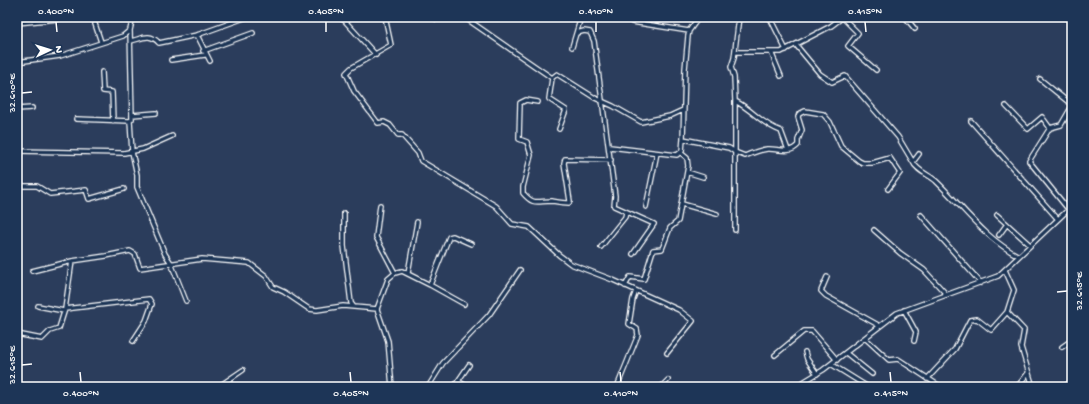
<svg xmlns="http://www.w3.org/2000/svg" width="1089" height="404" font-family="'Gochi Hand',sans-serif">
	<rect width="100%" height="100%" fill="#2b3d5c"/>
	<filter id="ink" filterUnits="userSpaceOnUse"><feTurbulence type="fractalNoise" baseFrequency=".025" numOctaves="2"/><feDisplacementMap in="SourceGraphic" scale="8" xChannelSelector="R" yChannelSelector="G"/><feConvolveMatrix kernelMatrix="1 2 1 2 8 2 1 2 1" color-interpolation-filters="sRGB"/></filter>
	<g filter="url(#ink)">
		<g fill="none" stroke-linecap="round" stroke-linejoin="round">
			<defs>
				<path id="minor" d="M338,17l6,3 32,35
					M385,17l6,28 -40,23 -5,5 8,18 24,32 6,-1 6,3 8,10h4l16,18 3,8 75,45 16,18 17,3 30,28 12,9 42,16 66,30 14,11 -26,32
					M464,17l88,61
					M699,17l-10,14 -1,5 -3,33 -2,70 46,9 6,4v78
					M739,17l-5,41 -3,9 3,10 1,24c18,9 26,23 46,30l7,19
					M842,17l16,16 -10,13 28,24
					M905,17l10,12
					M436,19l4,-2
					M468,20l6,-3
					M771,20l15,30
					M632,22l57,9
					M17,23l41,-4v-2
					M95,24l6,18
					M577,33l7,-2 6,1 4,9 21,155 -1,10 40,18 -21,30
					M197,35l13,26
					M131,41c12,-3 19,-8 28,2l38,-8 50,-18
					M796,45l24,29 12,8 13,-6 53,61 15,25
					M572,47l9,-30
					M203,51l50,-18
					M735,52h46l50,-26 12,-9
					M771,52l10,24
					M171,60l34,-5
					M17,62l43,-6 63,-20 7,-6 3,-13
					M102,72l1,19 9,1 1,29
					M1040,79l32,26
					M735,101v51l10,4c7,-3 15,-6 22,-7 11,-1 22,6 31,-4v-5l4,-10 -4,-13 1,-3 6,-3 18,3 7,8 11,24 18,15 4,2h9l18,-5 10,15 -12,16
					M538,102l-12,-2 -6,3 -1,36 8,3 4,13 -8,32v6c11,13 14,8 29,8 6,1 11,2 17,2l1,-2 -6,-38 1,-4 46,1
					M1006,106l22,23 14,-12 8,11
					M17,109l15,-1
					M132,115l24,-2
					M76,119l54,2 2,-2 -2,-89
					M130,121l2,31 5,23v12l28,67 6,9 15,38
					M971,121l86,97
					M559,129l7,-19 -17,-11 3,-21 5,-4 38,24 18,8 28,16 29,-6 13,-6
					M610,147l67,8 5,-4 1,-12
					M17,151l107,2 19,-4 29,-13
					M919,154l-6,8c3,8 16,13 23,19 27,26 49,58 83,75
					M687,172l16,5
					M17,186h20l13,8 36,-4 3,9 35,-10
					M682,204l35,10
					M380,205l-4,32 19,36
					M646,207l11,-54
					M1068,209l-39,-48 21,-33 11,-3 11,-19
					M344,213v33l7,57 3,4 23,2
					M921,215l60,68
					M997,215l33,30
					M874,230l26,23 24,17 23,25
					M999,235l8,-11
					M601,247l24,-30 1,-5
					M1005,270l9,20 -7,22 17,18 -3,17 12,40
					M32,271l40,-10
					M408,273l9,-51
					M827,277l-6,14 5,5 54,30
					M430,285l34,19
					M625,286l5,-9 14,2 9,-29 9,-1 8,-21 8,-7 10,-55 -1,-8 -6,-5
					M38,306l26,5
					M65,309l84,-10 3,5 -6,17 -13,20
					M904,310l12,22 -2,9
					M17,334l25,5 8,-8 9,-3 6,-19 7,-48 34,-5 24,-5 5,3 5,14 62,-9 47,4 17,13 7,11 11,5 25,17 8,1 26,-4 11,1
					M865,338l24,22 9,-1 43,28
					M1062,347l10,-7
					M805,352l2,7 10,15
					M846,353l26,21
					M775,355l29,-24h8l25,29
					M831,364l37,23
					M927,379l28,-30 15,-29 7,-1 14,11 16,-18
					M458,381l10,6
					M802,383l5,4
					M514,386l1,1
					M59,387l9,-3
					M218,387l25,-17
					M392,387l-4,-46 -11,-32 11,-30 7,-6 7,-2 28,14 19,-48 4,-1 18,8
					M428,387l15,-24 46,-48 31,-45
					M454,387l15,-22
					M617,387l21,-52 -1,-6 -8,-5 4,-25 3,-8
					M661,387l7,-7
					M795,387l28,-17 74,-57 101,-37 74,-70
					M1017,387l11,-14
					M1064,387l8,-6"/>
			</defs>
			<use href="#minor" stroke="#fff" stroke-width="6"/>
			<use href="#minor" stroke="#1d3557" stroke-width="3.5"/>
		</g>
	</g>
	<path fill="none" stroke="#fff" stroke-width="1.5" d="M56,22l1,10M326,22v10M596,22v10M865,22l1,10M22,93l10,-1M1057,292l10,-1M22,365l10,-1M80,372l1,10M350,372l1,10M620,372l1,10M890,372l1,10"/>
	<rect width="1089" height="404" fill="none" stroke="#1d3557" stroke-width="44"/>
	<g transform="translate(50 50) rotate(86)" stroke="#1d3557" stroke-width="3" paint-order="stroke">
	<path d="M0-3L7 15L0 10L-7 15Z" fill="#ffffff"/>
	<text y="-6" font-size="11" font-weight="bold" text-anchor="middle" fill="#ffffff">N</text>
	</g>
	<rect x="22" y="22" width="1045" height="360" fill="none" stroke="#fff" stroke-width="1.5"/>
	<g font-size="10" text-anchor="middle" fill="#fff">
		<text x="56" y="14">0.400°N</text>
		<text x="326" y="14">0.405°N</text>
		<text x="596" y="14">0.410°N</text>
		<text x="865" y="14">0.415°N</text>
		<text transform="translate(11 93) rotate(-90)" y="4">32.610°E</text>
		<text transform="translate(1078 291) rotate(-90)" y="4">32.615°E</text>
		<text transform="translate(11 365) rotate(-90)" y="4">32.615°E</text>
		<text x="81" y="396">0.400°N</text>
		<text x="351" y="396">0.405°N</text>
		<text x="621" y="396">0.410°N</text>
		<text x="891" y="396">0.415°N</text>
	</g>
</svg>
